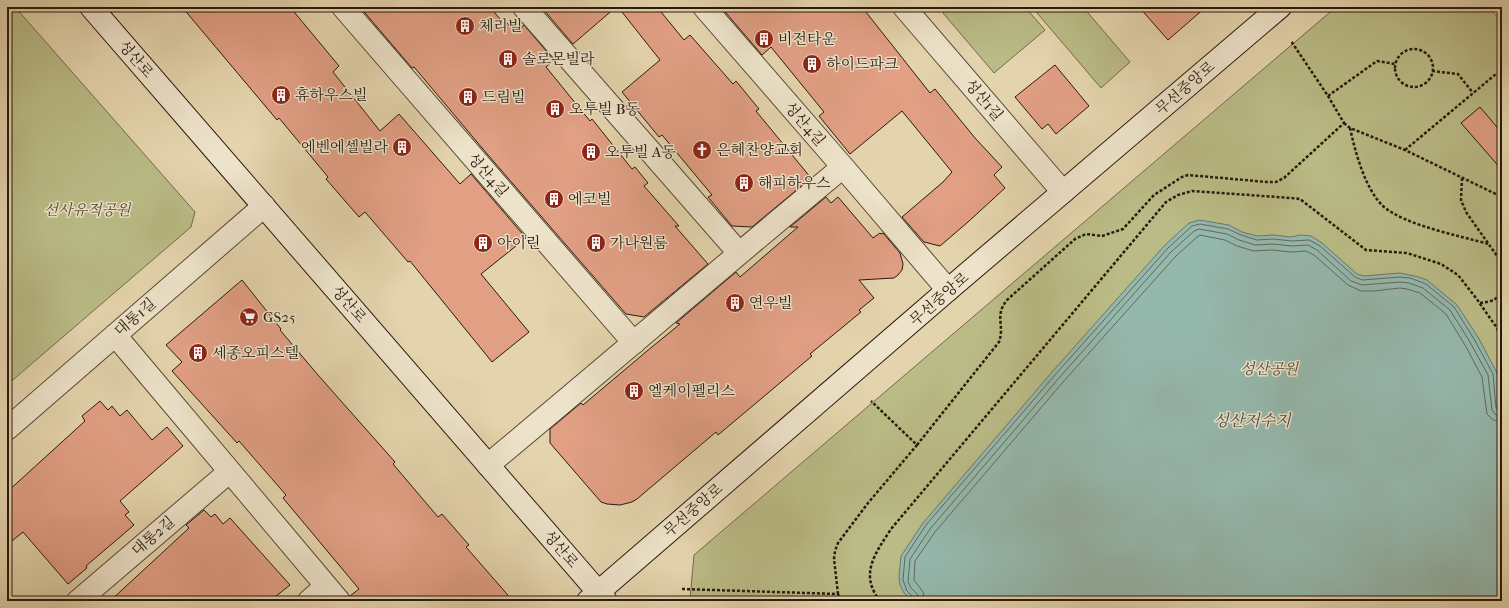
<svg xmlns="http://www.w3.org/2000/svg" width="1509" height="608" font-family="'IM FELL French Canon','Noto Serif KR',serif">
	<rect width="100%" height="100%" fill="#e4d4ad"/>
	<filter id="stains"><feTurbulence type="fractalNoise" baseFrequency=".005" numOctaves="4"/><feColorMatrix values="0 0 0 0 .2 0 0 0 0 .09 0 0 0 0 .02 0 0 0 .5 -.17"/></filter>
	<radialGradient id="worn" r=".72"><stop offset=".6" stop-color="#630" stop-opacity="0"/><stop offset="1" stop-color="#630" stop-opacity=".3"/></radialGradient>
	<path fill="#babb86" stroke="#726a4a" d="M7,7h8l180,205 -4,15 -184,158z
		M949,7h76l20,23 -51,43 -51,-60z
		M1032,7h51l47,55 -29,26z
		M1336,7h153l13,16v578h-810l-2,-2 4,-44z"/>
	<path fill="#95b8ad" stroke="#6a786d" d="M1199,220l30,5 13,7 15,4 16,-1 18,2 9,-2 11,1 11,7 35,31 7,2 36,-3 19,4 8,3 30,25 21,32 19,36 3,22 2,48 -2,45 2,13v100h-590l-8,-8 -4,-8 -1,-9 2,-20 22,-33 129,-151 113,-127 24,-22z"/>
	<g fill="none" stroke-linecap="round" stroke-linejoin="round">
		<path stroke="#60685d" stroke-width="1" d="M914,601l-1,-4 -6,-6 -4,-11 2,-23 21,-32 129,-150 113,-127 24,-22 8,-2 28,5 13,6 16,5 16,-1 19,2 17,-1 11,6 35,31 7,3 38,-3 10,1 16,6 28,23 20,32 19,35 3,34 3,3h3
			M919,601l-1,-6 -7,-7 -3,-6 2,-23 20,-30 129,-151 112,-126 23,-21 5,-2 28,5 12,6 16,5 17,-1 20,2 16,-1 9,5 34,31 11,4 38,-3 9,1 14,5 27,22 20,32 18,33 4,35 4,5 6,1
			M925,601l-2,-9 -9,-12 1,-19 20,-29 128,-150 113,-126 21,-19 3,-2 25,5 12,6 17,5 18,-1 20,2 14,-1 8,4 34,30 13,6h13l26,-3 7,1 13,4 26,21 19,31 17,32 5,37 6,6 9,2"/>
	</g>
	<path fill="#e19f84" stroke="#2a190d" d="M182,7h108l49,59 -6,6 47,59 19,-17 61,70 11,-10 55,64 -45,36 48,58 -37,30 -82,-101 -2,1 -43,-50 -6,5 -33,-38 2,-2 -49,-59 -2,2z
		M360,7h130l15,18 2,-2 8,10 9,-8 30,35 -8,7 44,54 2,-2 40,50 3,-2 13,16 -4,3 35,40h-4l33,38 -64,53 -18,-3 -138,-159 -74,-88 -2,1z
		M546,7h70l-43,37 -30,-35z
		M618,7h39l27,33 6,-5 43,49 3,-3 23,28 -3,2 55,67 -59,49 -20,-1 -24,-29 4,-2 -50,-60 -3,2 -37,-45 38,-32z
		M721,7h141l68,86 5,-4 40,49 27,29 -8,8 11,13 -37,34 -28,24 -16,-4 -22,-25 41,-35 9,-10 -50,-61 -52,43 -31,-38 5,-4 -53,-65 -9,8z
		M1139,7h67l-38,33z
		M1055,65l34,41 -33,28 -8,-10 -6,5 -27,-32z
		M1480,107l22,26v37l-41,-47z
		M826,197l5,6 7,-6 35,41 7,-5 1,1 2,-1 17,20 3,11 -1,6 -4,5 -4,3 -35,2 15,18 -15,12 2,2 -51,42 2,2 -94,79 -2,-3 -79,67 -5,3 -12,3 -13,-1 -6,-2 -51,-59v-14l31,-26 2,2 64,-54 33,-27 -4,-1 60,-51 4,5 58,-50h-8z
		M242,280l39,49 -1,1 38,45 77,87 -2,2 45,53 4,-3 27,31 -3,2 47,54h-162l-1,-5 9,-7 -76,-91 3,-3 -47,-54 -2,2 -65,-72 10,-9 -16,-17z
		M100,401l8,9 4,-4 8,10 7,-6 25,30 15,-13 16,19 -63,55 9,11 -4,3 9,10 -48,41 1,2 -19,16 -45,-52 -16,13v-53l78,-71 -3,-5z
		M204,510l7,7 4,-3 8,10 7,-6 60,67 -20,16h-160l79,-73 -3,-3z"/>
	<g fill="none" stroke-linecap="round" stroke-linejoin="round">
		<defs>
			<path id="street" d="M343,7l291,336
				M524,7l215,246
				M904,7l159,185
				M843,167l105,123
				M115,335l224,266
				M7,429l257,-223
				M488,465c119,-99 236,-200 355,-298l-139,-160
				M78,601l151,-129
				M309,601l17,-15"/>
			<path id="secondary" d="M91,7l515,594
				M588,601l360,-311 332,-283"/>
		</defs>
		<use href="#street" stroke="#584835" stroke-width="24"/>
		<use href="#secondary" stroke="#2a190d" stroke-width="24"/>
		<path stroke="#2a190d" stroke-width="2.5" stroke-dasharray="3 2" stroke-linecap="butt" d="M1395 68a19 19 0 1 1 38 0a19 19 0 1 1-38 0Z
			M1432,71l26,3 15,19
			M1328,96l49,-35 18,3
			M1344,123l6,5 55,22 97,47
			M1350,128c5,23 15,61 33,78 21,19 77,30 106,38
			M1405,150l97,-81
			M1462,178l-1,22 5,12 36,51
			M1480,303c13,-2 17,-2 22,-15
			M917,445l82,-103c6,-17 -5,-26 8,-42l68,-61 11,-5 16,2 21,-7 31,-34 28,-18 6,-2 79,7h9l8,-4 60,-55 -16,-27 -37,-55
			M682,589l156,5 3,7
			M838,594l-4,-35 1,-8 3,-8 30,-40 49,-58 -46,-44
			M880,601c-21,-27 -5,-47 11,-72l275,-327 12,-7 14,-4 99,7 9,1 66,51 41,3 34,11 17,11 18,23 21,30 5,15"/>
		<use href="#street" stroke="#ede3ca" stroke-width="22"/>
		<use href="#secondary" stroke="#ede3ca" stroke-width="22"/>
	</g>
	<defs>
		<symbol id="building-disc" viewBox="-11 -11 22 22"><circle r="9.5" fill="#8f2418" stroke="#ede3ca"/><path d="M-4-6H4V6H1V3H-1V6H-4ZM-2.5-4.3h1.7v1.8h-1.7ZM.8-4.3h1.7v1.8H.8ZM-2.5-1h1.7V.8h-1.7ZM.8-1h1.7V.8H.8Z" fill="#fff"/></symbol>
		<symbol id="church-disc" viewBox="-11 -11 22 22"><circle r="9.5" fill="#8f2418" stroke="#ede3ca"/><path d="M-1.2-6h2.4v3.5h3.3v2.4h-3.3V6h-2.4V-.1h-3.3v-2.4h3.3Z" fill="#fff"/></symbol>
		<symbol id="supermarket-disc" viewBox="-11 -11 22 22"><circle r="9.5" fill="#8f2418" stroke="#ede3ca"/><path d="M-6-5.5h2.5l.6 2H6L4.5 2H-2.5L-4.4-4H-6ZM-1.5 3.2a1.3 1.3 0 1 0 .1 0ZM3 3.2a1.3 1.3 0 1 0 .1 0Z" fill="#fff"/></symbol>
	</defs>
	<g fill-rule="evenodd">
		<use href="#building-disc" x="454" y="15" width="22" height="22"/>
		<use href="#building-disc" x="753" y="28" width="22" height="22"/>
		<use href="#building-disc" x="497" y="48" width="22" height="22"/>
		<use href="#building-disc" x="801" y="53" width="22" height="22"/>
		<use href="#building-disc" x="270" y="84" width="22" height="22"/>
		<use href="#building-disc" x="457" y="86" width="22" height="22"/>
		<use href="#building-disc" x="544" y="98" width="22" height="22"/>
		<use href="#building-disc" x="391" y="136" width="22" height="22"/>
		<use href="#church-disc" x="691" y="139" width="22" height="22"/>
		<use href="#building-disc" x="580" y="141" width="22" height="22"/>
		<use href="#building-disc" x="733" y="172" width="22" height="22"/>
		<use href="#building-disc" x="543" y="188" width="22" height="22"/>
		<use href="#building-disc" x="472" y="232" width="22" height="22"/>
		<use href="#building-disc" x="585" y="232" width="22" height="22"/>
		<use href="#building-disc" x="724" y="292" width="22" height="22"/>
		<use href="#supermarket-disc" x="238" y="306" width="22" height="22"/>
		<use href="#building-disc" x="187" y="342" width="22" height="22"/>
		<use href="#building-disc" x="623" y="380" width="22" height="22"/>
	</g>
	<g text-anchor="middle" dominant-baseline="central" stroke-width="3" stroke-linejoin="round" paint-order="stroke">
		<g font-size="15" fill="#2a190d" stroke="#ede3ca" text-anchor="start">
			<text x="479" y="26">체리빌</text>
			<text x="778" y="39">비전타운</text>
			<text x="522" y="59">솔로몬빌라</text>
			<text x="826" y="64">하이드파크</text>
			<text x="295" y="95">휴하우스빌</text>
			<text x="482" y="97">드림빌</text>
			<text x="569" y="109">오투빌 B동</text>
			<text x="388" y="147" text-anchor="end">에벤에셀빌라</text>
			<text x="716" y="150">은혜찬양교회</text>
			<text x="605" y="152">오투빌 A동</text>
			<text x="758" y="183">해피하우스</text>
			<text x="568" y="199">에코빌</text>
			<text x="497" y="243">아이린</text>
			<text x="610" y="243">가나원룸</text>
			<text x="749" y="303">연우빌</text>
			<text x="263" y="317">GS25</text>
			<text x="212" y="353">세종오피스텔</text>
			<text x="648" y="391">엘케이펠리스</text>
		</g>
		<g font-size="15" fill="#2a190d" stroke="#ede3ca">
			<text transform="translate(136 59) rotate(49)">성산로</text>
			<text transform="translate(1185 88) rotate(-41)">무선중앙로</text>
			<text transform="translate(984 100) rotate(49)">성산1길</text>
			<text transform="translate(805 124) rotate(49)">성산4길</text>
			<text transform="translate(488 175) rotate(49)">성산4길</text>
			<text transform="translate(939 299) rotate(-41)">무선중앙로</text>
			<text transform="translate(349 304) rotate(49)">성산로</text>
			<text transform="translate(135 317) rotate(-41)">대통1길</text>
			<text transform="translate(693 510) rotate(-41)">무선중앙로</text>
			<text transform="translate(153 536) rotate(-41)">대통2길</text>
			<text transform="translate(561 549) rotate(49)">성산로</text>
		</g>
		<g font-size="15" font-style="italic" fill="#554a31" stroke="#ede3ca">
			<text x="87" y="210">선사유적공원</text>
			<text x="1269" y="369">성산공원</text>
		</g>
		<g font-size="16" font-style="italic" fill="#4a493d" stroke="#ede3ca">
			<text x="1252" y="420">성산저수지</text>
		</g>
	</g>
	<rect width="1509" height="608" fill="none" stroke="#e4d4ad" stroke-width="24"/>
	<rect x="8" y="8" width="1493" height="592" fill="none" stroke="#2a190d" stroke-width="2"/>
	<rect x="12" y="12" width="1485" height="584" fill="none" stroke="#2a190d"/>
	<rect width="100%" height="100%" filter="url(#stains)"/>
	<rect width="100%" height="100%" fill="url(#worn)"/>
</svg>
